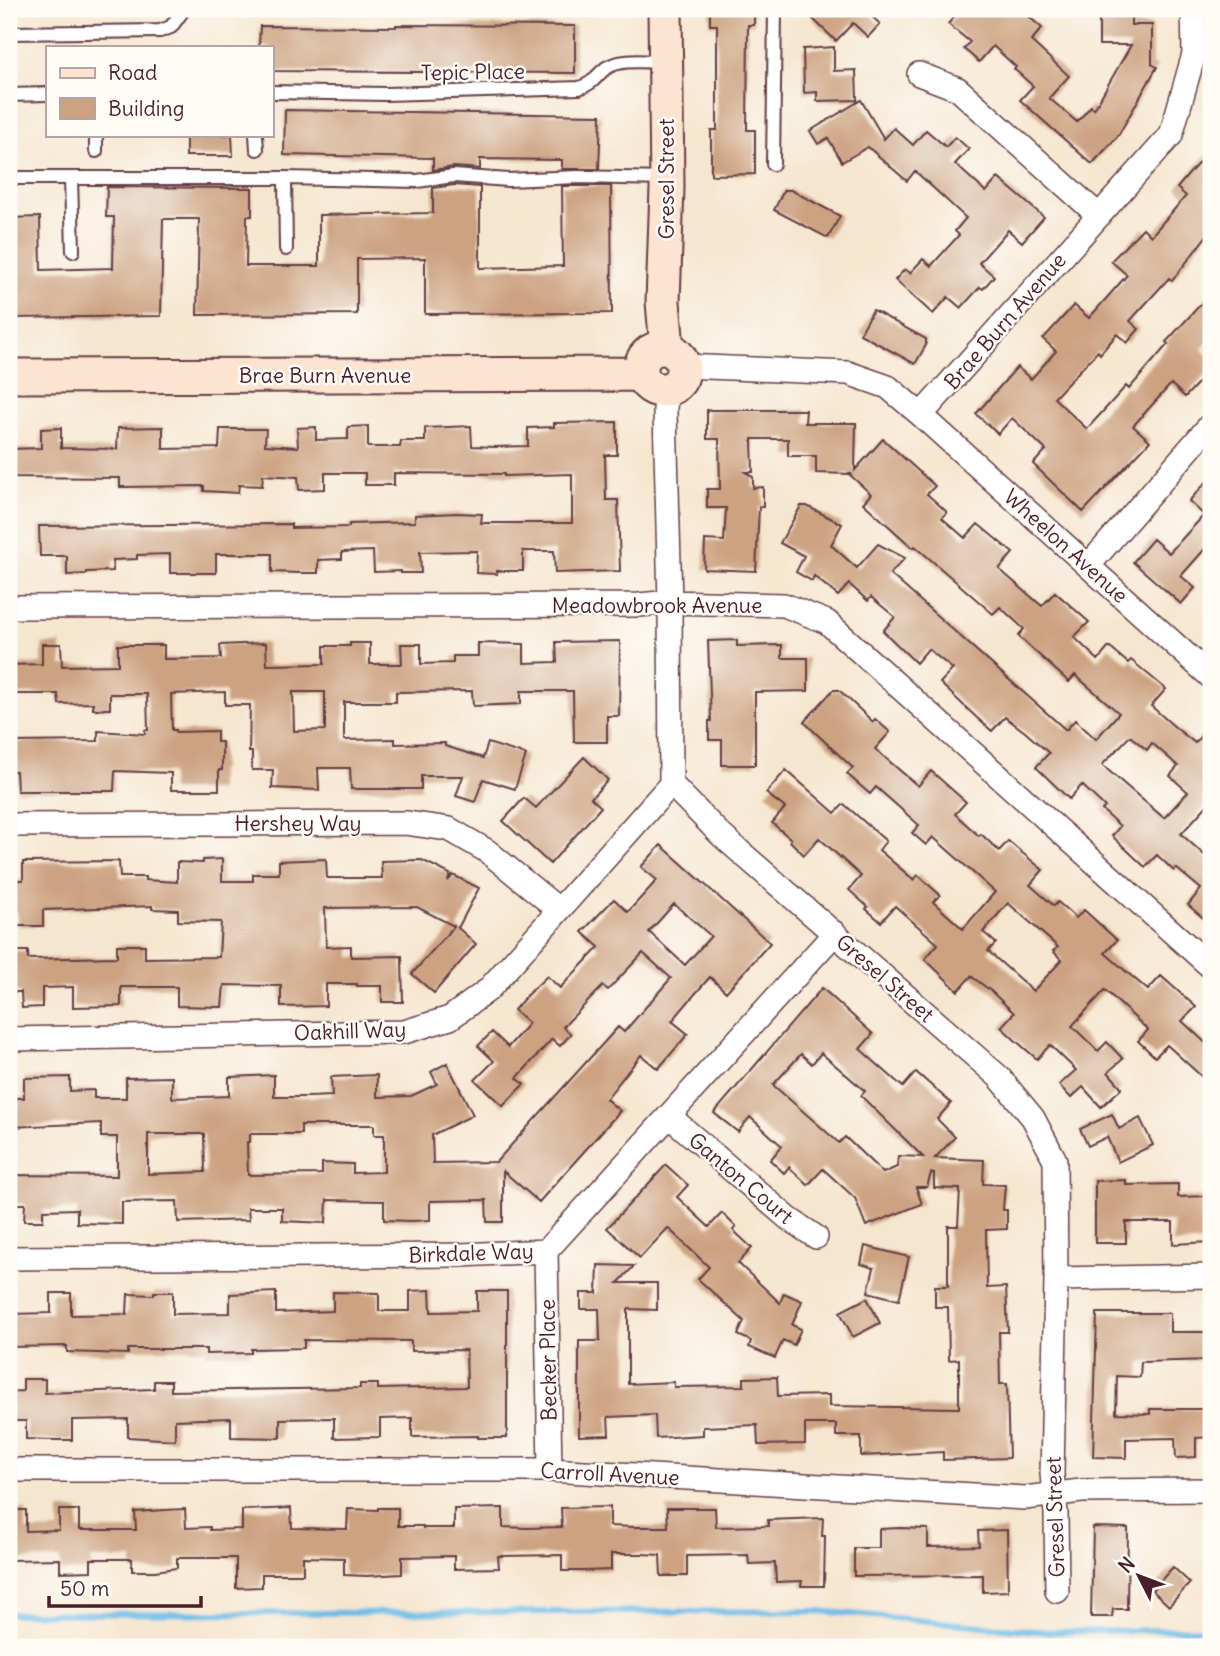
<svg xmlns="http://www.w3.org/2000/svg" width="1220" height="1656" font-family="Delius,sans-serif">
	<rect width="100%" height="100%" fill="#fdfcf7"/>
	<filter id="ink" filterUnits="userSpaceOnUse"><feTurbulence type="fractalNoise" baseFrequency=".0143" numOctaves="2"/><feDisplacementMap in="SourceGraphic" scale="14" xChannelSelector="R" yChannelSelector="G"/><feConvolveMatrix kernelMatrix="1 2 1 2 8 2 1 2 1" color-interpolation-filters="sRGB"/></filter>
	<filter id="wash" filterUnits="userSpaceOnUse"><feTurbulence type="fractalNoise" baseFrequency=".00686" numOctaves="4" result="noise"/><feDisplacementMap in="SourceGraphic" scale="28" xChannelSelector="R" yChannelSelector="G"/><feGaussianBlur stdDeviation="1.57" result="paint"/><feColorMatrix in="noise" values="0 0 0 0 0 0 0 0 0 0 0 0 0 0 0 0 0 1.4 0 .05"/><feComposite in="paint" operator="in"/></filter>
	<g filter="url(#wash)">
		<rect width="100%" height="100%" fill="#f6e6cf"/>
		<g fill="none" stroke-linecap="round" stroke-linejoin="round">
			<path stroke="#6dbbe7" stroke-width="6" d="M9,1614l809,-3 231,21 162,-3"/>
		</g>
		<g id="blocks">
			<path fill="#cca281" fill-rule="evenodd" d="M710,9h44v16h-6l-1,105h8v44l-44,1v-45h6v-105h-7z
				M821,9h45l-1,1 15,14 -12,13 -15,-14 -17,18 -24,-23z
				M961,9h59l22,19 -11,13 38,35 -20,22 28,24 14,-16 3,3 37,-64h-32v-36h32v16h21v39l5,3 -39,69 -26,28 -72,-64 13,-14 -19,-17 2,-2 -23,-21 -14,16 -15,-13 6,-7 -22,-18z
				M396,25l179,1v47l-304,-2v-24h-12l1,-21 136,1z
				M834,47v24l22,-1 1,30 -40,1v-9l-13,1 -1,-44z
				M861,100l23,39 10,-11 19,17 13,-15 20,17 9,-10 14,12 -14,15 31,28 12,-14 46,39 -22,25 -14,-12 -29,33 15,13 -11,13 -3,-2 -19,21 -13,-11 -15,17 -38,-34 10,-11 5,4 13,-14 8,7 28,-31 -4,-4 11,-13 -51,-47 -8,10 -39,-34 -26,15 -14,-24 -10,6 -8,-13z
				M285,110l316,5 -2,54h-37v-9l-82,-1v10l-26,-2 -21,3v-12l-149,-3z
				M186,135h46l1,21h-47z
				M1211,148v82l-39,51 -3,-3 -39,43 9,8 -12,14 -10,-9 -17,20 -2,-3 -44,47 33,31 39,-43 3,3 39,-45 -2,-2 45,-49v46l-9,10 9,10v10l-26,28 -14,-13 -38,42 17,15 -67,71 -50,-48 13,-14 -34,-32 -14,16 -22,-20 41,-47 14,12 25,-28 -13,-12 31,-34 15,13 38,-43 -16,-14 32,-33 8,8 35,-40 -9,-8z
				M454,185l26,2v81l83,-2 -1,-80h49l1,127 -187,1v-56l-68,1v55l-160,1 2,-96h-36l-2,97 -152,2v-100l31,-1 1,53 72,-2 1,-51h-8l1,-30 145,1v28h-5l-1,50h73v-51l114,-2v-25z
				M784,190h7l49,26 -12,22 -54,-28z
				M873,310l53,29v6l-11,19 -55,-30z
				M707,410h99l-1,13h51l-1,47 28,-31 52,47 -8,8 20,18 -5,6 23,20 13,-14 35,29 -14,16 43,37 13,-14 34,30 -15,15 24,23 11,-13 19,16 3,-3 35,29 -15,17 25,22 19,15 16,-19v77l-30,33 30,27v64l-23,-20 13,-16 -25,-21 -2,3 -17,-16 -12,12 -33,-31 8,-10 -18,-16 3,-3 -23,-22 -13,14 -33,-32 13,-14 -24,-21 -20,-15 -13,14 -15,-13 -37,-35 13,-14 -25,-20 -12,14 -33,-32 12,-14 -24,-20 -3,4 -19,-17 -11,12 -24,-20 -2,5 -16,-9 8,-16 -24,-13 21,-37h6l35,18 -11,21 26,23 21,-24 27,14 -15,16 176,156 9,-10 21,19 23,-26 -44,-38 -6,7 -51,-46 6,-7 -24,-22 -7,7 -78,-68 -2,2 -50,-45 8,-9 -21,-19 2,-1 -36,-1v-17h-28v-17h-36l1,33h-8l8,5v11l10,-1v20h-4l-3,64 -52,-2 1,-29 19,1 2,-33h-19v-19h13l-1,-50h-12zM1130,736l17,14 5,-7 26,23 -8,10 18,16 -24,26 -62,-53z
				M617,422v33h-12l1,45h12l2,71 -65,2 -1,-22h-31v20h-26v3l-21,-1 1,-22 -57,1 1,21h-20v-2l-27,1 -1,-21 -31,1v7l-24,1v13h-19l-27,-1v-18h-56v19h-46v-19l-33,1v4l-24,1v11l-26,1v2l-20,1v-19h-27l-1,-30 252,-2v4l58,-1v-3l66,-2v-7l41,-2 26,1 -1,9h91v-49l-68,2v-2l-110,-1v12h-29v-12h-40v16l-26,1 -1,-13 -35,-2 -1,11 -23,-1 -1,8 -34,-2v-5l-84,1v-9l-111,-1v-28l32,-1v-19l20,-1v20l56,1 1,-21 45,-1v22l56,-1 1,-19h46l-1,16 33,2 -1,-19 19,-1v13l32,-1v-12l20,-1v21h32l1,-6h24v-13l46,-2 1,20 23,1 33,-1v-18l26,-1v-4z
				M1211,477v65l-30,34 14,12 -14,16 -48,-42 20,-23 16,14 35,-38 -15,-14z
				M737,640v6l45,-1v13h26v33l-53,1v73h-33v-25h-13v-19h2l-3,-80z
				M620,641l-1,75h-12v26h-33l-1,-51h-52v13l-48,2 -1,-15 -76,1v10h-52v38l51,-1v5l50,-1v3l38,12 5,-15 38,12 -11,34 -32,-10 -8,23 -19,-6 7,-20h-42v13h-70l-1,-21h-32l1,22 -47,-2 1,-18h-21v-18h-3l1,-47h-25v-13l-54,2 1,36h4v2l41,-1v11h5v28h-3v20h-48v-17l-56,-2 -1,20h-97l-1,-20h-7v-29l89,-1v-10l47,3v-4h3l-1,-36h-37v15h-17v-6l-34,1 -1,-10h-49v-29l33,-1v-20h19l1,22 56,-1v-20h46v14l57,-1 -1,-13 46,-2 1,22 57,-1v-18h26v-3h20v21h32l-1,-20h20v20l32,-1v-7h25v-13l46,1v19l33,-1 -1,-20zM293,692h32v38l-31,1z
				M833,690h6l34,32 2,-3 15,13 -15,17 43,37 13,-15 35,31 -11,12 24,22 2,-2 18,17 9,-10 35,29 -13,15 24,21 4,-4 18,16 8,-8 33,30 -12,13 24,21 19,16 13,-14 35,31 -14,14 29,27v37l-44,-40 -12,12 -17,-16 10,-11 -43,-40 -33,36 26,25 9,-9 16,17 -15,13 14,16 -21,19 -18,-20 -12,11 -12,-13 17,-15 -26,-25 -13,14 -22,-19 -14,-13 13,-14 -23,-22 -20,-15 -13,15 -33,-32 13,-15 -43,-38 -14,16 -15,-13 2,-2 -19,-17 12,-14 -42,-38 -15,17 -14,-14 1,-2 -19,-16 13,-15 -19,-15 20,-23 49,43 9,-9 42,37 -7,9 35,30 4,-5 22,20 -7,7 30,27 32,-37 -62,-55 -7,8 -14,-12 7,-8 -43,-38 -6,7 -23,-20 6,-6 -49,-46zM1008,903l50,44 -5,4 9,9 -29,31 -45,-40 8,-8 -13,-11z
				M584,757l24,23 -17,18 10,9 -51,57 -47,-43 21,-23 12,10z
				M661,845l109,98 -44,49 -16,-15 -15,17 -23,27 16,13 -30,35 -17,-14 -35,44 14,12 -81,91 -36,-31v51h-16l-1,-22 -56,1v19l-18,1 -28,-1v-19l-57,-1 -1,23 -44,-2v-13h-34l1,12 -71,2 -1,-21 -55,1v22l-45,-1v-14l-34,1v11h-19l1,-17h-16v-29l108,1v-39h-16v-14l-92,4v-29h15v-20l46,-1v14l24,-1v8h32v-20l46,-1v21l31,-1 26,-1v-19l45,-2v22h34l24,-1 -1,-19 46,-2v22l34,-1 26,-12 -6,-12 16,-9 26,52 -41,20 1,28 63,-1 122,-135 6,5 47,-54 -28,-25 -35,37 -5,-4 -40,41 8,7 -11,12 -8,-7 -35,39 7,6 -21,22 -28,-26 19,-19 -16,-15 14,-14 16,15 21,-24 -15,-13 13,-15 20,-19 13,12 39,-41 -17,-15 32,-33 14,13 29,-32 -16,-13zM674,904l37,32 -26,29 -36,-33zM301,1125h73v10h10v37l-31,1v-9l-31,-1v11l-74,1 -1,-33h3v-8h51zM148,1134h56l1,38 -57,2z
				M222,859v22h31v-7h26v-13l47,-2 1,19h55l-1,-17 41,-1 28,14 -2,7 5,-6 26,13 -21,40 -1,-1 19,17 -42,49 -22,-19 42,-48 -37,-19 -92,1 1,39 25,-1v11l51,-1 1,46h-21v-16h-25v-2h-31v22l-45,1v-21l-57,-1 -2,22 -45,-1v-19h-56v19l-48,1v-20l-31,1v19l-20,1 -1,-16h-12v-41h19v8l89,-2v-12h28v13l74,-1 2,-35 -43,-1v-11l-26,-1v-3l-109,4v16h-26v-15h-8v-31h14v-18l96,-1 1,16h25v3l32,2v-20l26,1v-3z
				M822,988l51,46 -13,15 43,38 13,-15 35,31 -14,16 18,18 -20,21 49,2 -1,24 22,1 -2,25h4v19l-21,1 1,58 19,-1 2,45h-9l1,52h7l2,74 -66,2v-8l-82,4v-20h-25v-12h-31v20l-47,1 -1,-20 -54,2v8l-47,3 -1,-23 -47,2 1,18 -30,1v-95h21l-1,-32h-18v-16h16l1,-28 36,1 -16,17h39v27l-29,-1v75l46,-2v5l70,-1v-8l33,-1 1,19 51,-1v11l130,2v-49l-10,1 -1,-53h-13v-21h13v-60h10l2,-37 -26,-1v-15h-3l-4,14h-11l6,17 -56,22 -11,-28 -32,-29 -15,16 -19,-18 -5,6 -14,-13 12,-14 -32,-29 -12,15 -24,-19zM821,1053l44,38 -4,5 62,61 -25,-1 -1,11 -14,6 -38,-36 -6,6 -66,-58 28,-31 11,10z
				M1112,1114l7,15 21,-11 13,27 -35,17 -11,-25 -19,9 -8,-17z
				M666,1165l22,20 -11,12 32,30 13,-14 14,14 -3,3 19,18 -14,15 42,40 4,-10 18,8 -10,24 9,4 -7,16 -11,-5 -8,18 -26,-11 2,-6 -13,-6 6,-14 -46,-42 11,-12 -41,-39 -28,30 -33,-30z
				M1126,1180v5l52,-1v13l33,-1v46l-38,2v-22h-47v21h-31v-62z
				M865,1246l44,11 -10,43 -31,-8 6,-24 -13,-4z
				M430,1290l1,22 46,-1v-20h30v147h-29v-2l-66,1v-19l-32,1v18l-46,1v-20l-54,1v19l-49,-1v-19l-56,2v20l-47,-3v-18l-56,1v20h-19l-27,-1v-18h-17v-29l14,-1v-12h22v14l109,-4v-8h17v10l189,-3v-4h18v5l89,-2 -1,-37 -55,1v-10l-107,-1v8l-53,1v4l-45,1v-5h-78v5l-61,-2v-6l-58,1v-33l42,-1v-20h20v22l56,-1 1,-20 26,1v-3h19v22l57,-1v-19l46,-2v21l57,-2v-19l46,1v18h31v-20z
				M867,1298l13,25 -27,14 -13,-25z
				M1097,1313h73v19h41v28l-70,2 -1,15 -23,-1 -1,37 34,1v-5h61v28l-15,1v19l-20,1 -1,-20 -49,1v19l-33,-1z
				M610,1507v19l24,1h34l-1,-19h48l1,19 53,-1 -1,-6 55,-2 -1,18h3l-1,50h-23l1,-5 -26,1 -1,-19 -26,1 -1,-9 -61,1v20h-26l-1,-21 -18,-1h-31v16l-29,1h-20v-16l-64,1 1,12 -45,1v-13l-52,1v17l-35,2 -23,-1v-17l-41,-1v17h-41v13l-26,1v-30h-59v10l-22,3h-23v-12h-41v12l-31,1v-13l-51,1v-50h17v21l33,-1v-20h20v20h57l-1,-18 30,-2 20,-1 1,19 24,-1v3l32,-1v-19l29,-1 20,-1 1,20 55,1 1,-20 30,1v-2h20v18h25v2h31v-19l49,-1v19l24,1 35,-1 -1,-19z
				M1093,1527l35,1 -1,81h-14l-1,8h-21z
				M899,1528l29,1v18l51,-1 -1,-15 29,-1 1,61 -25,1v-17l-129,1v-28h25v-19z
				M1173,1567l17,16 -21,23 -17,-16z"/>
		</g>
	</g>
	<g filter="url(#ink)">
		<use href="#blocks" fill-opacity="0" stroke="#643d44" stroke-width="2"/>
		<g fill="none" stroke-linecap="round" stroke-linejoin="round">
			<defs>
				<path id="lane" d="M9,33l151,-2 11,-4 13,-18
					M271,92l115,2 193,-6c16,-5 16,-12 27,-20 15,-10 40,-6 58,-6
					M9,95l38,-1
					M96,135v16
					M256,135l1,14
					M773,164l2,-155
					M9,178h276l132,3 37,-5 54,4 69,-3 89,2
					M71,178l2,73
					M285,178l1,71"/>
				<path id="street" d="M919,74l39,15 140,126
					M683,366l165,7 40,14 33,28 250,-280 23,-81 -1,-45
					M666,390l-1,21 5,191 1,182 50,51 278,242 34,41 22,42 1,119 -4,195 4,39 1,78
					M921,415l290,262
					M1089,565l122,-141
					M9,607l630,-2 31,-3 114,3 43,17 384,345
					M9,825l397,-2 43,6 38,22 72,59
					M9,1039l395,-7 46,-14 38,-28 183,-206
					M669,1116l120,103 27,18
					M546,1251l4,219
					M9,1258l452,-3 85,-4 289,-318
					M1056,1279l155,-3
					M9,1470h541l475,28 56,-7 130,-1"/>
				<path id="secondary" d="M665,9l2,179 -4,114 4,46
					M641 369a21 21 0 1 1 42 0a21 21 0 1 1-42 0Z
					M9,376l632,-2"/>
			</defs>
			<use href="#lane" stroke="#643d44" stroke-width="16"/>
			<use href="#street" stroke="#643d44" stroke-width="26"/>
			<use href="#secondary" stroke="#643d44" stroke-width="37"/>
			<use href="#lane" stroke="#fff" stroke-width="12"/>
			<use href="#street" stroke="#fff" stroke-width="23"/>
			<use href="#secondary" stroke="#fde4d1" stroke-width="33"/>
		</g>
	</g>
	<g text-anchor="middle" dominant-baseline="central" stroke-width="5" stroke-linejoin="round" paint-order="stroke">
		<g font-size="21" fill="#4a1f2b" stroke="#fdfcf7">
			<text transform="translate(473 72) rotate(-1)">Tepic Place</text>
			<text transform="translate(666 179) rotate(-90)">Gresel Street</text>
			<text transform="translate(1005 321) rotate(-49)">Brae Burn Avenue</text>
			<text x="325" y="375">Brae Burn Avenue</text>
			<text transform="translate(1066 546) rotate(42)">Wheelon Avenue</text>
			<text x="657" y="605">Meadowbrook Avenue</text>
			<text x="298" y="823">Hershey Way</text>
			<text transform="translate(885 978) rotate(41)">Gresel Street</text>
			<text transform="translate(350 1031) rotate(-2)">Oakhill Way</text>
			<text transform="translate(741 1178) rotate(40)">Ganton Court</text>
			<text transform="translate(471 1253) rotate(-2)">Birkdale Way</text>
			<text transform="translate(548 1360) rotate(-91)">Becker Place</text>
			<text transform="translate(610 1474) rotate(3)">Carroll Avenue</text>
			<text transform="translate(1055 1517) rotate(-92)">Gresel Street</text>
		</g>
	</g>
	<rect width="1220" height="1656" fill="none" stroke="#fdfcf7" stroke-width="35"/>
	<rect x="46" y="46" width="228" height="91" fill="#fdfcf7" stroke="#b5a4a5" stroke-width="2"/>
	<rect x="60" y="68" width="35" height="10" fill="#fde4d1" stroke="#b5a4a5" stroke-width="2"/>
	<text x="108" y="80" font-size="21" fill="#4a1f2b">Road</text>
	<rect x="60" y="98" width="35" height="21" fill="#cca281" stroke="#b5a4a5" stroke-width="2"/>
	<text x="108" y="116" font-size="21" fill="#4a1f2b">Building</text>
	<g transform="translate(1139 1576) rotate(312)" stroke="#fdfcf7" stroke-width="5" paint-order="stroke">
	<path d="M0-5L12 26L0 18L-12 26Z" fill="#4a1f2b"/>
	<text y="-10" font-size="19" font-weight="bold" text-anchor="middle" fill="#4a1f2b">N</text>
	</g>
	<path d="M49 1596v10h152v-10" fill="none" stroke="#4a1f2b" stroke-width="3.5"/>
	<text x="60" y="1596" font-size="21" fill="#4a1f2b" stroke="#fdfcf7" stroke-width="5" paint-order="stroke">50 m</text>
</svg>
